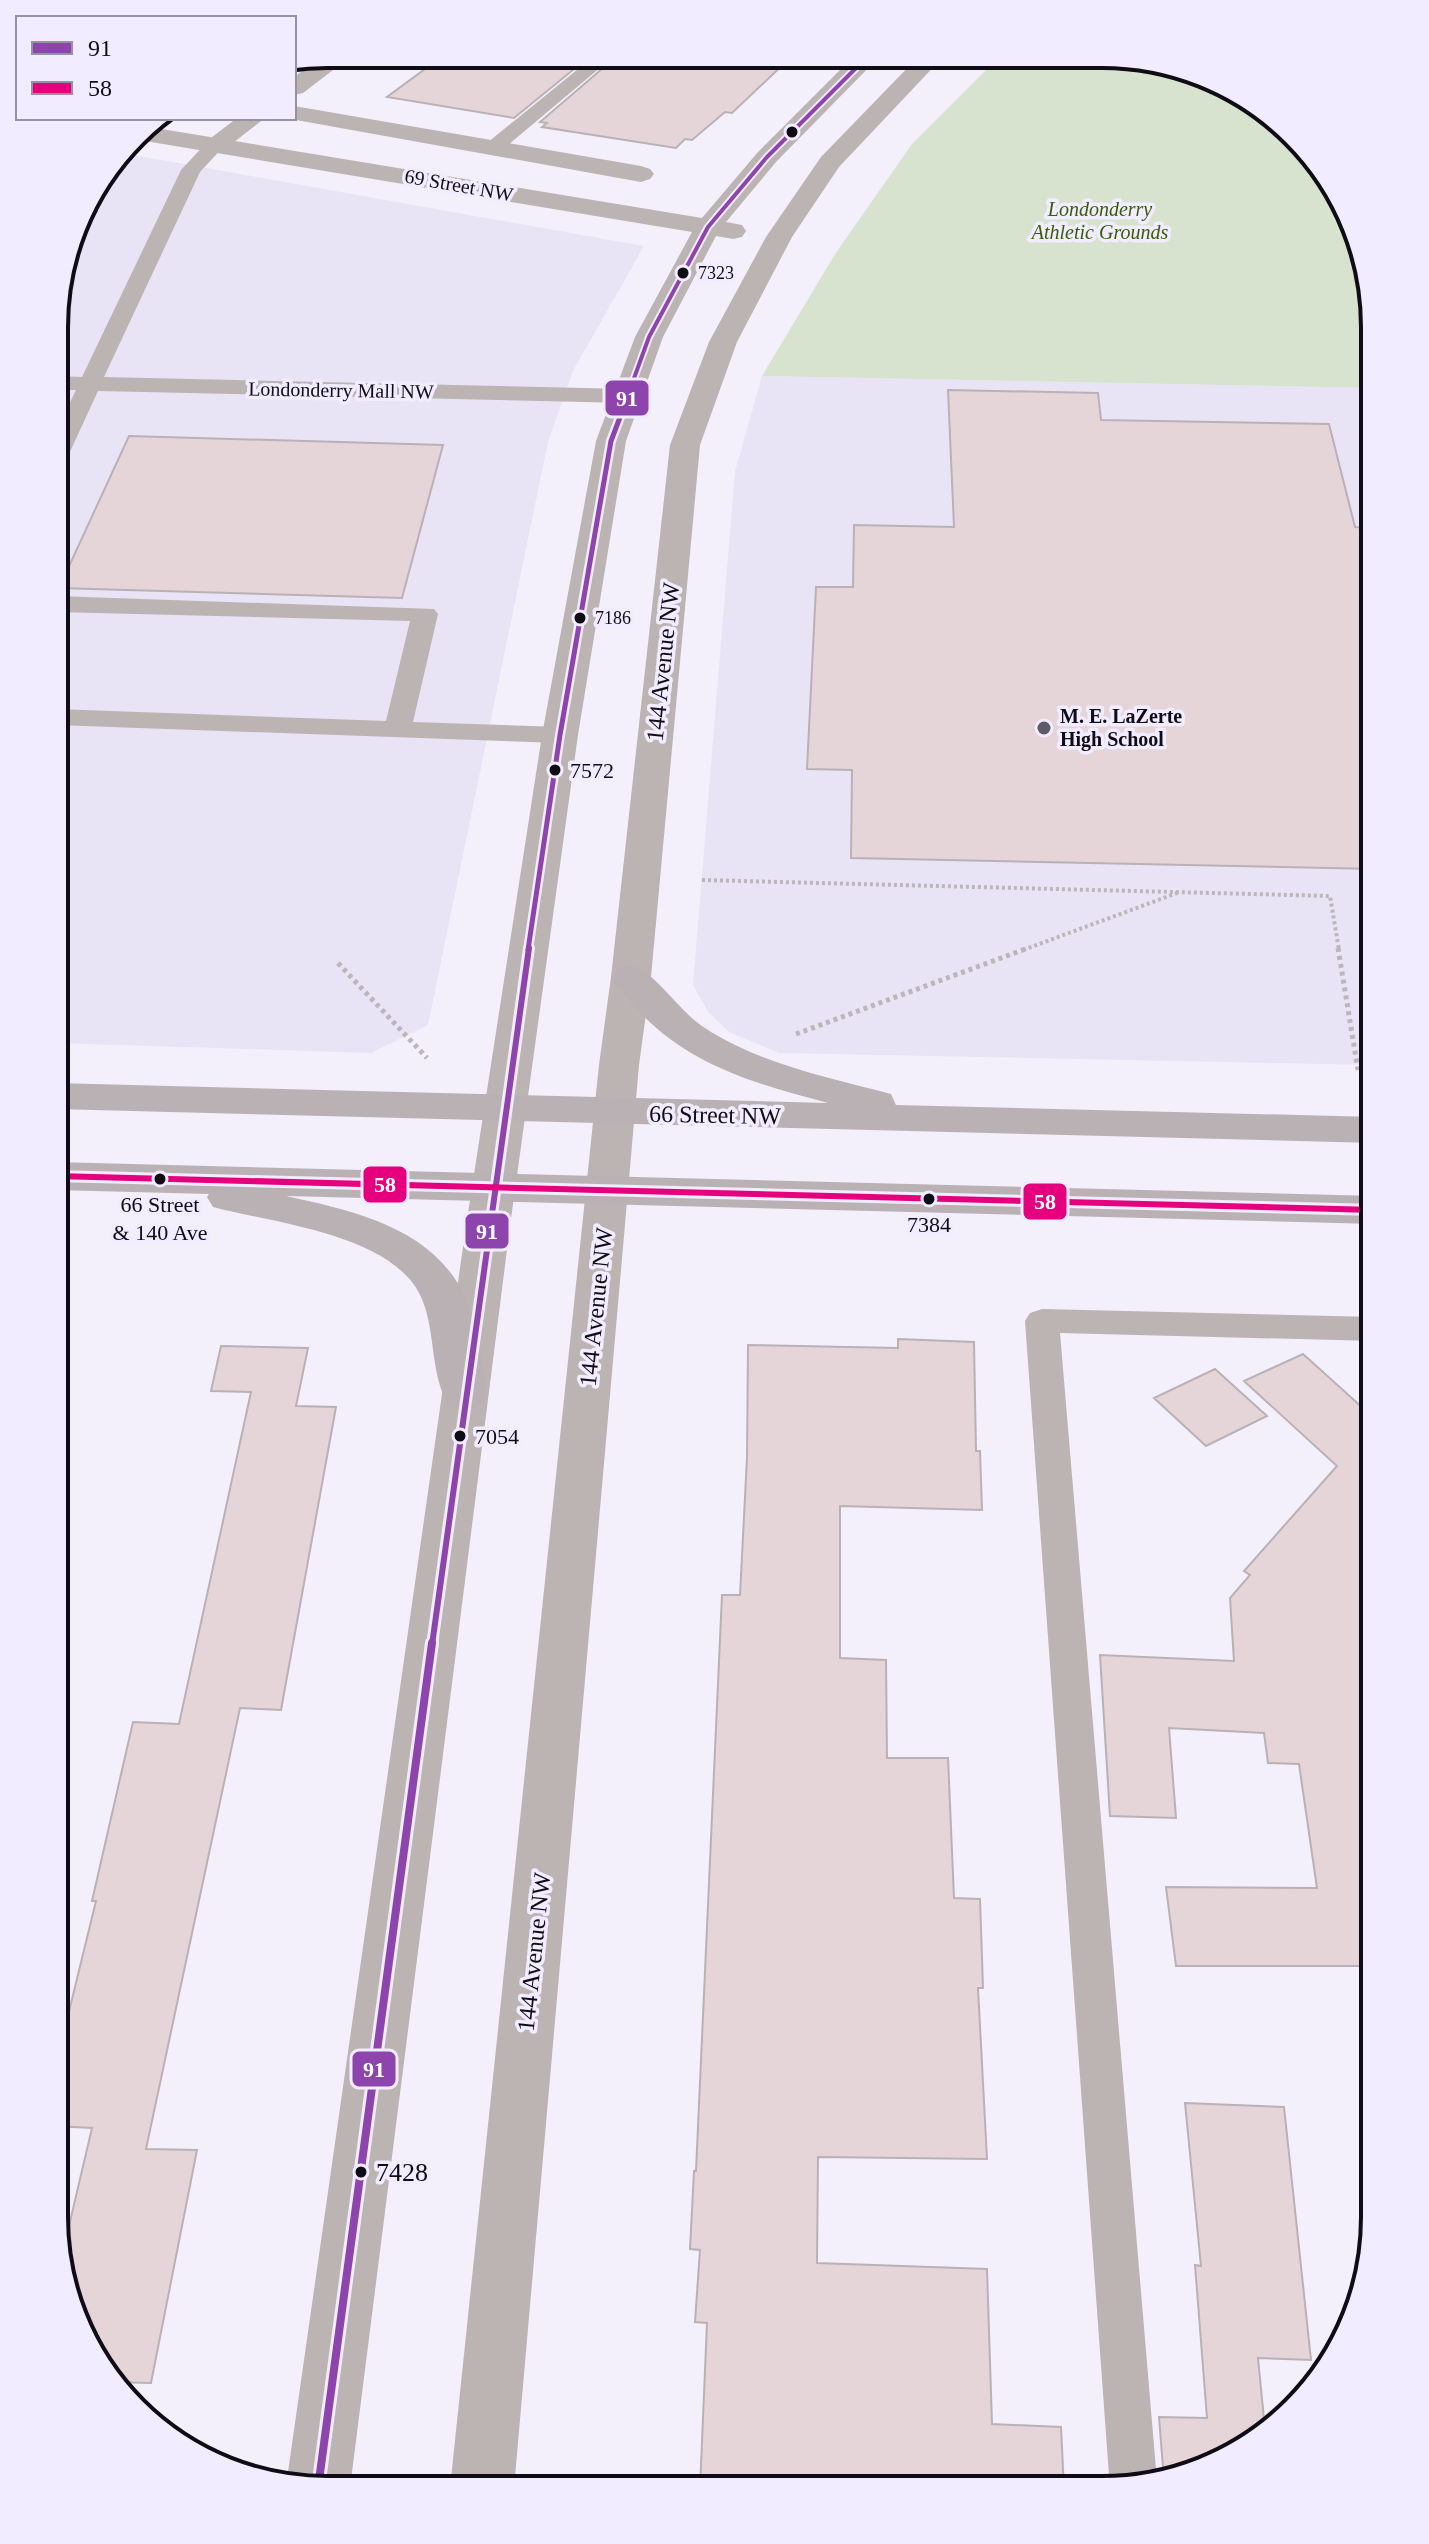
<svg xmlns="http://www.w3.org/2000/svg" width="1429" height="2544" font-family="'Times New Roman',serif">
	<rect width="100%" height="100%" fill="#f3f0fb"/>
	<path fill="#e9e4f5" d="M122,153l522,93 -71,125 -25,71 -120,583 -57,28 -316,-10 1,-752 26,-85z
		M762,376l613,12v677l-596,-12 -50,-21 -21,-20 -15,-27 42,-514z"/>
	<path fill="#d8e3cf" d="M998,58l157,1 127,62 78,118 15,88v61l-613,-12 73,-122 77,-110z"/>
	<path fill="#e5d5d9" stroke="#b9b1b5" stroke-width="2" d="M444,55l146,1 -76,62 -127,-21z
		M617,56l174,1 -59,56 -7,-1 -33,28 -7,-1 -9,9 -134,-21 5,-4 -7,-1z
		M948,390l150,3 3,27 228,4 26,103 20,1v341l-524,-11 1,-88 -45,-1 9,-182h37l1,-62 100,2z
		M129,436l314,9 -41,153 -343,-10z
		M898,1339l76,3 2,109h4l2,59 -142,-4v152l46,2 1,98h61l6,140 26,1 3,89h-5l9,171 -169,-2 -1,106 170,6 5,155 69,3 3,63 -364,-1 7,-166 -12,-1 5,-72 -10,-1 4,-78h2l26,-576h18l7,-137 1,-113 150,3z
		M221,1346l87,2 -12,58 40,1 -55,303 -41,-2 -94,441 51,1 -46,233 -39,-1 -12,-13 -31,-64 -8,-45 31,-132 -38,-2v-53l42,-172h-4l41,-179 46,2 72,-332 -40,-1z
		M1303,1354l72,65v196l-12,15 12,92 -1,244h-198l-10,-79 151,1 -18,-124 -31,-1 -4,-30 -95,-5 7,90 -66,-2 -10,-161 134,6 -4,-63 20,-23 -6,-4 93,-105 -93,-85z
		M1215,1369l52,47 -61,30 -52,-48z
		M1185,2103l99,4 27,253 -53,-2 6,61h19l-15,15 -78,41 -26,5 -5,-63 48,1 -12,-153 6,1z"/>
	<g fill="none" stroke-linecap="round" stroke-linejoin="round">
		<path stroke="#bcb5b9" stroke-width="4" stroke-dasharray="3 3" stroke-linecap="butt" d="M702,880l628,16 9,54
			M1023,950l154,-57"/>
		<path stroke="#bcb5b9" stroke-width="5" stroke-dasharray="4 4" stroke-linecap="butt" d="M1338,948l20,122
			M338,963l89,95
			M796,1034l232,-86"/>
		<path fill="#bcb3b3" fill-rule="evenodd" d="M594,56h20l-113,95h-14l-3,-4 3,-4z
			M216,138l10,6 -26,28 -96,205 523,12 8,2 3,5 -3,5 -8,2 -529,-12 -30,65 -4,5 -8,2v-32l20,-41h-20v-14l26,1 99,-207 28,-30z
			M56,596l378,13 4,5 -25,108 147,5 10,2 4,6 -4,6 -10,2 -504,-18v-16l330,12 24,-100 -354,-9z
			M1042,1309l333,8v24l-315,-8 97,1148 -47,8 -85,-1168 5,-8z"/>
		<path fill="#bcb3b3" fill-rule="evenodd" d="M326,54h28l-51,39 -9,2v-18z
			M294,106l347,60 9,3 4,5 -4,5 -9,3 -356,-64h9z
			M237,118h28l-40,31h-18l-4,-5z"/>
		<path fill="#bcb3b3" fill-rule="evenodd" d="M853,57h26l-103,105 -50,60 16,3 4,6 -4,6 -9,2 -17,-3 -53,101 -37,104 -48,294 -68,491 -160,1262h-59l-5,-2 180,-1260 76,-491 54,-294 39,-104 57,-105 -559,-93 10,-13 559,92 56,-66z
			M917,58h25l-103,109 -47,70 -55,105 -37,103 -49,532 -12,88 -125,1423h-64l149,-1423 12,-88 59,-532 39,-103 57,-105 55,-80z"/>
		<path fill="#bab1b4" fill-rule="evenodd" d="M631,965c24,6 48,47 74,63 55,36 123,49 186,66l5,11 479,12v26l-1320,-34v-26l773,20c-91,-24 -161,-45 -217,-126l6,-8z
			M55,1162l1320,34v28l-1089,-28c68,15 149,32 180,103 13,30 16,64 22,96l-7,11 -16,5 -16,-5c-19,-31 -13,-73 -27,-107 -27,-65 -150,-76 -209,-92l-6,-10 2,-3 -154,-4z"/>
		<defs>
			<path id="bus-1-far3" d="M621,414l28,-77 59,-110 59,-70 100,-100"/>
			<path id="bus-1-far2" d="M528,950l32,-215 51,-294 11,-29"/>
			<path id="bus-1-far1" d="M432,1645l97,-697"/>
			<path id="bus-1" d="M318,2488l114,-845"/>
			<path id="bus-2" d="M55,1176l1320,34"/>
		</defs>
		<use href="#bus-1-far3" stroke="#f1ecff" stroke-width="8"/>
		<use href="#bus-1-far2" stroke="#f1ecff" stroke-width="10"/>
		<use href="#bus-1-far1" stroke="#f1ecff" stroke-width="12"/>
		<use href="#bus-1" stroke="#f1ecff" stroke-width="14"/>
		<use href="#bus-2" stroke="#f1ecff" stroke-width="12"/>
		<use href="#bus-1-far3" stroke="#8e44ad" stroke-width="4"/>
		<use href="#bus-1-far2" stroke="#8e44ad" stroke-width="5"/>
		<use href="#bus-1-far1" stroke="#8e44ad" stroke-width="6"/>
		<use href="#bus-1" stroke="#8e44ad" stroke-width="8"/>
		<use href="#bus-2" stroke="#e5007d" stroke-width="6"/>
	</g>
	<g fill="#100c16" stroke="#f1ecff" stroke-width="3">
		<circle cx="792" cy="132" r="7"/>
		<circle cx="683" cy="273" r="7"/>
		<circle cx="580" cy="618" r="7"/>
		<circle cx="555" cy="770" r="7"/>
		<circle cx="160" cy="1179" r="7"/>
		<circle cx="929" cy="1199" r="7"/>
		<circle cx="460" cy="1436" r="7"/>
		<circle cx="361" cy="2172" r="7"/>
	</g>
	<circle fill="#5f5c66" stroke="#f1ecff" stroke-width="3" cx="1044" cy="728" r="8"/>
	<g text-anchor="middle" dominant-baseline="central" stroke-width="7" stroke-linejoin="round" paint-order="stroke">
		<g font-size="18" fill="#100c16" stroke="#f1ecff" text-anchor="start">
			<text x="698" y="273">7323</text>
			<text x="595" y="618">7186</text>
		</g>
		<g font-size="20" fill="#100c16" stroke="#f1ecff">
			<text transform="translate(459 185) rotate(10)">69 Street NW</text>
			<text transform="translate(341 390) rotate(1)">Londonderry Mall NW</text>
		</g>
		<g font-size="20" font-style="italic" fill="#3a5c00" stroke="#f1ecff">
			<text x="1100" y="209">Londonderry<tspan x="1100" dy="23">Athletic Grounds</tspan></text>
		</g>
		<g font-size="20" font-weight="bold" fill="#100c16" stroke="#f1ecff" text-anchor="start">
			<text x="1060" y="716">M. E. LaZerte<tspan x="1060" dy="23">High School</tspan></text>
		</g>
		<g font-size="22" fill="#100c16" stroke="#f1ecff" text-anchor="start">
			<text x="570" y="770">7572</text>
			<text x="160" y="1204" text-anchor="middle">66 Street<tspan x="160" dy="28">&amp; 140 Ave</tspan></text>
			<text x="929" y="1224" text-anchor="middle">7384</text>
			<text x="475" y="1436">7054</text>
		</g>
		<g font-size="24" fill="#100c16" stroke="#f1ecff">
			<text transform="translate(663 662) rotate(-84)">144 Avenue NW</text>
			<text transform="translate(715 1115) rotate(1)">66 Street NW</text>
			<text transform="translate(596 1307) rotate(-84)">144 Avenue NW</text>
			<text transform="translate(534 1952) rotate(-84)">144 Avenue NW</text>
		</g>
		<g font-size="26" fill="#100c16" stroke="#f1ecff" text-anchor="start">
			<text x="376" y="2172">7428</text>
		</g>
	</g>
	<path d="M0 0H1429V2544H0ZM327 68H1102A259 259 0 0 1 1361 327V2217A259 259 0 0 1 1102 2476H327A259 259 0 0 1 68 2217V327A259 259 0 0 1 327 68Z" fill="#f1ecff" fill-rule="evenodd"/>
	<path fill="none" stroke="#100c16" stroke-width="4" d="M327 68H1102A259 259 0 0 1 1361 327V2217A259 259 0 0 1 1102 2476H327A259 259 0 0 1 68 2217V327A259 259 0 0 1 327 68Z"/>
	<g stroke="#f1ecff" stroke-width="3">
		<rect x="604" y="379" width="46" height="38" rx="8" fill="#8e44ad"/>
		<rect x="362" y="1165" width="46" height="39" rx="8" fill="#e5007d"/>
		<rect x="1022" y="1182" width="46" height="39" rx="8" fill="#e5007d"/>
		<rect x="464" y="1212" width="46" height="38" rx="8" fill="#8e44ad"/>
		<rect x="351" y="2050" width="46" height="38" rx="8" fill="#8e44ad"/>
	</g>
	<g font-size="22" text-anchor="middle" font-weight="bold" fill="#fff">
		<text x="627" y="406">91</text>
		<text x="385" y="1192">58</text>
		<text x="1045" y="1209">58</text>
		<text x="487" y="1239">91</text>
		<text x="374" y="2077">91</text>
	</g>
	<rect x="16" y="16" width="280" height="104" fill="#f1ecff" stroke="#9792a2" stroke-width="2"/>
	<rect x="32" y="42" width="40" height="12" fill="#8e44ad" stroke="#9792a2" stroke-width="2"/>
	<text x="88" y="56" font-size="24" fill="#100c16">91</text>
	<rect x="32" y="82" width="40" height="12" fill="#e5007d" stroke="#9792a2" stroke-width="2"/>
	<text x="88" y="96" font-size="24" fill="#100c16">58</text>
</svg>
